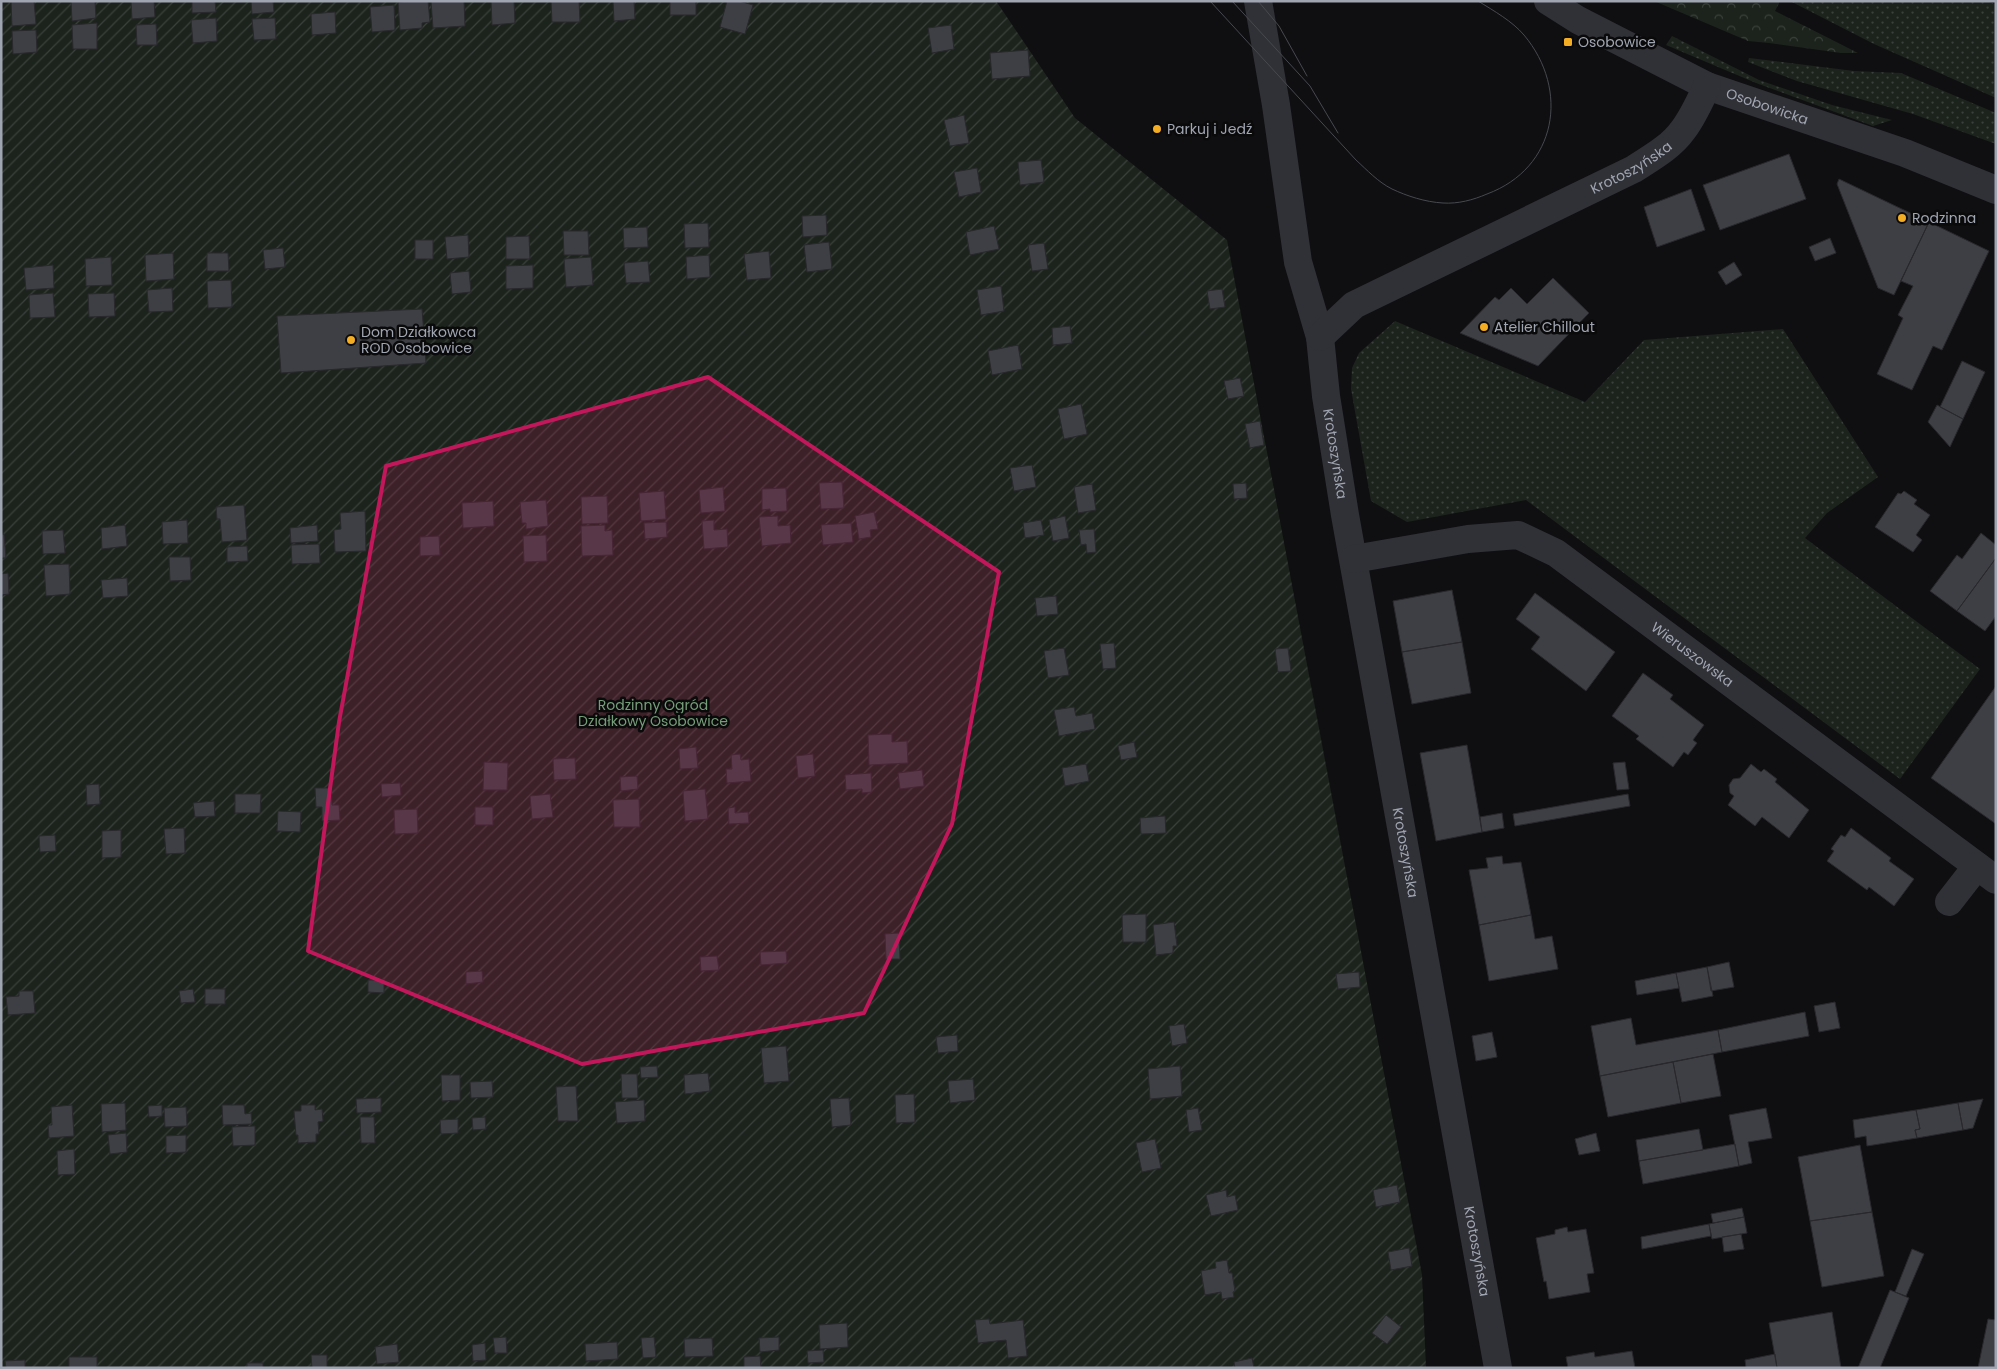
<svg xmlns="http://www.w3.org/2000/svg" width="1997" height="1369" font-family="Poppins,sans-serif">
	<defs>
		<pattern id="grass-dots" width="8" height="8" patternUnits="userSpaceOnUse" patternTransform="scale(1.25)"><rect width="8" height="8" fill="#1c231c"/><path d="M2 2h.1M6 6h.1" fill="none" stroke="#3a403b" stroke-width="1.8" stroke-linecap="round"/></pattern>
		<pattern id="forest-crowns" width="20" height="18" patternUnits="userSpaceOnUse" patternTransform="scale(1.25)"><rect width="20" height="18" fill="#1c231c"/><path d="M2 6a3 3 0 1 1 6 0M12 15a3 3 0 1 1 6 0" fill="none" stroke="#3a403b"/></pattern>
		<pattern id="garden-furrows" width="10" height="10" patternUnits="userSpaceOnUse" patternTransform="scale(1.25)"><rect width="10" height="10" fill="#1c231c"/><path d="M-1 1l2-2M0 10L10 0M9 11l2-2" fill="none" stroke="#3a403b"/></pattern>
	</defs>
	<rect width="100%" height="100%" fill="#0f0f11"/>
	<path fill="url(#grass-dots)" d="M1790,1h195l11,3v94l-122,-54z
		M1672,36l87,44 73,25 60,15 -19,6 -117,-43 -90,-38z
		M1749,58l105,13 47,2 95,40v31l-83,-30 -116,-33 -49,-19z
		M1395,321l190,81 59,-62 139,-11 95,148 -51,36 -22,25 175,131 -80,110 -374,-279 -119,22 -36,-21 -20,-112 1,-21 7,-15z"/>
	<path fill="url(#forest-crowns)" d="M1654,1h126l-5,10 83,42h-17l-72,-10 -21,-2z"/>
	<path fill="url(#garden-furrows)" d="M1,1h995l79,117 152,122 195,1035 4,93h-1425z"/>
	<path fill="#3e3f44" stroke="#29292d" d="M11,1h23l2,23 -24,2z
		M71,1h24l1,17 -24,3z
		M131,1h23l1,16 -23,2z
		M192,1h23l1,11 -24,1z
		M251,1h22l1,11 -22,2z
		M410,1h18l2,21 -8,1v5l-22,2 -2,-28z
		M431,1h33l1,25 -32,2z
		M491,1h23l1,22 -23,2z
		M551,1h28l1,21h-28z
		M613,1h21l1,18 -21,2z
		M670,1h26v14h-26z
		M727,1h12l14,4 -8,29 -25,-7z
		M394,5l1,25 -23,2 -2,-25z
		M335,12l1,21 -24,2 -1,-21z
		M216,18l1,23 -24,2 -2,-23z
		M275,18l1,21 -22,1 -2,-21z
		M97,23v26h-24l-1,-24z
		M156,24l1,21h-20l-1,-20z
		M951,25l3,24 -22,4 -4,-25z
		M36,30l1,22 -24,2 -1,-23z
		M1028,50l2,26 -38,3 -2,-26z
		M964,115l5,28 -19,3 -6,-26z
		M1789,154l17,45 -86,31 -17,-45z
		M1041,160l3,22 -24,3 -2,-23z
		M977,168l4,24 -22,5 -5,-25z
		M1839,179l90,43 -35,73 -16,-7 -41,-104z
		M1691,189l14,41 -48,17 -13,-40z
		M826,215l1,20 -24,2 -1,-21z
		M1929,222l60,29 -47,99 -9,-4 -21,44 -35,-16 26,-56 -5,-3 15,-29 -12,-5z
		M708,223l1,24 -24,1 -1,-24z
		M994,226l5,23 -29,6 -4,-23z
		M647,227l1,20 -24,1 -1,-20z
		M563,231h25l1,24h-25z
		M468,235l1,22 -22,2 -2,-22z
		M529,236l1,23h-24v-22z
		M1830,238l6,15 -21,8 -6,-14z
		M415,240h18v19h-18z
		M829,242l3,27 -25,3 -3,-27z
		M1044,243l4,26 -16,2 -4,-26z
		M283,248l2,19 -20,2 -2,-19z
		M769,251l2,27 -24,2 -3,-26z
		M173,253l1,26 -28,2 -1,-26z
		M207,253h21l1,18h-22z
		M709,255l1,22 -23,2 -1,-22z
		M111,257l1,28 -26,1 -1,-27z
		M591,257l2,28 -27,2 -2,-28z
		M648,261l2,21 -24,1 -2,-20z
		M1734,262l8,13 -16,10 -8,-13z
		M53,265l1,23 -28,2 -2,-22z
		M533,265v23l-27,1v-23z
		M469,271l2,21 -19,2 -2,-21z
		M1553,278l36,35 -51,53 -78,-33 35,-36 4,3 12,-12 16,16z
		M231,280l1,27 -24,1 -1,-27z
		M1001,286l3,25 -23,4 -4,-25z
		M172,288l1,23 -24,1 -2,-22z
		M1222,289l3,18 -15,2 -3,-18z
		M53,293l2,24 -25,1 -1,-23z
		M114,293l1,23 -26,1 -1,-23z
		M422,309l4,54 -145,10 -4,-57z
		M1070,326l2,17 -19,2 -1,-17z
		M1018,345l4,24 -30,6 -4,-24z
		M1962,361l23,11 -22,47 -23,-12z
		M1240,378l4,18 -16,3 -4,-18z
		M1081,404l6,30 -23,5 -6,-30z
		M1937,405l26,14 -13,28 -22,-25z
		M1260,421l4,24 -14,3 -5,-24z
		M1032,465l4,22 -22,4 -4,-23z
		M842,482l2,26 -23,1 -2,-26z
		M1246,483l1,15 -13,1 -1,-15z
		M1092,484l4,26 -18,3 -4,-26z
		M723,487l2,24 -24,2 -2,-23z
		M786,488l1,23 -17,1v-3l-8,1v-21z
		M664,491l2,28 -25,2 -2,-28z
		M1904,491l13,9 -3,4 16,11 -14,20 6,5 -9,12 -38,-25 23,-34 3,1z
		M607,496l1,27 -26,1 -1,-27z
		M546,500l2,26 -22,3v-6h-4l-2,-21z
		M493,501l1,25 -31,2 -1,-25z
		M244,505l3,35 -25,2 -2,-23h-3l-1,-12z
		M365,511l1,40 -31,1 -1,-22 7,-1 -1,-16z
		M874,512l4,17 -8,1 1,7 -12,2 -4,-23z
		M778,516v10l12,-1 1,18 -29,3 -3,-29z
		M1065,516l4,22 -16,3 -4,-21z
		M187,520l1,23 -25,1 -1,-22z
		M714,520v10l13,-1 1,18 -24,2 -2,-28z
		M1041,520l3,15 -19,3 -2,-15z
		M666,522l1,15 -22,2 -1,-16z
		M851,523l2,19 -30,3 -2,-20z
		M125,525l2,21 -25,3 -1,-21z
		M317,525l1,16 -27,2 -1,-15z
		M605,525v6l7,-1 1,25 -31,1 -1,-30z
		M1094,529l2,23 -9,1 -1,-9 -5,1 -2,-15z
		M63,530l2,23 -22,1 -1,-23z
		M1981,533l15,12v13l-39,53 -27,-20 27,-36 5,4z
		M1,534h3l2,24h-5z
		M546,535l1,26 -23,1 -1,-26z
		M439,536l1,19 -20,1v-19z
		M319,544l1,19 -28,1 -1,-19z
		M247,546l1,15 -21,1v-15z
		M169,557h21l1,23 -21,1z
		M1996,558v58l-11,15 -28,-20z
		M69,564l1,30 -24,2 -2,-31z
		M8,573l1,21 -8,1v-21z
		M127,578l1,18 -25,2 -2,-18z
		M1452,590l10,52 -60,10 -9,-51z
		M1535,593l80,59 -29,39 -55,-42 9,-12 -24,-18z
		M1056,596l2,18 -21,2 -2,-18z
		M1462,642l9,51 -59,11 -10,-52z
		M1114,643l2,25 -13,1 -3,-25z
		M1064,648l5,27 -21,3 -4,-27z
		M1288,648l3,23 -13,1 -3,-23z
		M1643,673l30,22 -3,4 34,26 -11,15 4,3 -9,12 -4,-3 -11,15 -37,-28 3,-3 -27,-20z
		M1996,686v138l-65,-46z
		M1074,707l2,9 16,-3 3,16 -36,7 -5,-26z
		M892,734v8l15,-1 1,22 -39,2 -1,-30z
		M1134,742l3,15 -16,3 -3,-14z
		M1467,745l15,87 -46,9 -16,-88z
		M696,747l2,21 -18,1 -1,-20z
		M740,754l1,6 8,-1 2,22 -24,2 -1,-14h6l-1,-14z
		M813,754l2,22 -17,2 -2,-22z
		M575,758l1,21 -22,1 -1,-21z
		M484,762l24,1 -1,27h-24z
		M1625,762l4,27 -12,1 -4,-27z
		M1086,764l3,17 -24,5 -3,-18z
		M1751,764l10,8 3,-3 13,10 -2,3 34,28 -20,28 -27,-21 -7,9 -27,-21 6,-9 -4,-3 -1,-8 4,-6 7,-1z
		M922,770l2,16 -24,3 -2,-16z
		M871,773l1,19 -10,1v-4l-16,1 -1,-15z
		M637,776l1,13 -17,2 -1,-14z
		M400,783l1,12 -19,2 -1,-13z
		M99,784l1,20 -13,1 -1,-20z
		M315,788h16l1,17h7l1,15 -18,1v-14h-6z
		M705,789l3,30 -23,2 -2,-30z
		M235,794h26l-1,19h-25z
		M550,794l3,23 -21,2 -2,-23z
		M1628,794l2,12 -115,20 -2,-12z
		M639,799l1,28h-26l-1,-27z
		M214,801l1,15 -20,1 -2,-14z
		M475,807h18v18h-18z
		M735,807v6l13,-1 1,11 -20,1 -1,-16z
		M417,809l1,24 -23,1 -1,-24z
		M278,811l23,1 -1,20 -23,-1z
		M1502,813l2,15 -22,4 -2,-15z
		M1165,816l1,17 -25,1 -1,-16z
		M184,828l1,25 -19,1 -2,-25z
		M1851,828l40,30 -2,3 25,18 -20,27 -25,-19 -2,3 -40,-29 7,-10 -3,-2 10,-14 4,2z
		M121,830v27l-19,1v-27z
		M55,835l1,16 -16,1 -1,-16z
		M1502,856l1,8 18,-2 10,53 -52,10 -10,-55 19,-2 -2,-10z
		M1146,914v28h-23l-1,-27z
		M1531,915l4,24 17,-3 6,33 -69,12 -10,-56z
		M1174,922l3,24h-4v7l-17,2 -3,-30z
		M899,933l1,26h-14l-1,-25z
		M786,951l1,12 -26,2 -1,-13z
		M717,956l2,14 -18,1 -1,-14z
		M1729,962l5,25 -23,4 -4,-24z
		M1707,967l6,29 -31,6 -6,-29z
		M482,971l1,11 -17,2v-12z
		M1359,972l1,15 -22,2 -2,-15z
		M1676,973l3,15 -42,7 -2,-14z
		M368,980h16v13l-16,-1z
		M193,989l2,13 -14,1 -2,-12z
		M205,989h20v15h-20z
		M19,991h14l2,22 -27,2 -2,-18 13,-1z
		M1835,1002l5,26 -21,4 -5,-26z
		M1805,1012l4,24 -87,16 -4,-22z
		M1631,1018l5,27 82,-15 4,22 -122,24 -9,-50z
		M1184,1024l3,19 -15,3 -3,-20z
		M1492,1032l5,25 -21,4 -4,-25z
		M957,1035l1,16 -20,2 -2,-16z
		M786,1046l3,35 -25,2 -3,-35z
		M1713,1054l8,42 -40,7 -8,-41z
		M1673,1062l8,41 -73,14 -8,-41z
		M657,1066l1,11 -17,1 -1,-11z
		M1180,1066l2,30 -32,3 -2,-30z
		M708,1073l2,18 -25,3 -1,-19z
		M621,1074h16l1,24h-16z
		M441,1075h19v25l-18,1z
		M973,1079l2,21 -25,3 -2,-22z
		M492,1081l1,16 -22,1 -1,-16z
		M576,1086l2,35h-20l-2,-34z
		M914,1094l1,28 -19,1 -1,-28z
		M381,1098v14l-24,1 -1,-14z
		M849,1098l2,27 -19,2 -2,-28z
		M1983,1099l-10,29 -10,2 -5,-27z
		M644,1100l1,21 -28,2 -2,-21z
		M125,1103l1,27 -24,2 -1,-28z
		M1958,1103l5,27 -46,8 -2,-8 5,-1 -4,-19z
		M72,1105l2,31 -25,2 -1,-13h4l-1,-18z
		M162,1105v11l-13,1 -1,-11z
		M222,1105h22l1,9 6,-1 1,11 -29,1z
		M301,1105h14v5l7,-1 1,12 -5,1 1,12h-3v8l-18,1v-8h-2l-2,-24h7z
		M186,1107l1,19 -22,1 -1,-19z
		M1198,1108l4,22 -13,2 -3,-22z
		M1766,1108l6,30 -24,4 4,21 -13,3 -10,-51z
		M1916,1110l4,19 -5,1 2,8 -50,8 -1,-10 -11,2 -2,-18z
		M360,1117h14l1,26h-14z
		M485,1117l1,12 -13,1 -1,-12z
		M458,1119v14l-17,1 -1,-14z
		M255,1126v19l-22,1 -1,-19z
		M1699,1129l4,21 -64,11 -3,-21z
		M126,1133l1,19 -17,2 -2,-19z
		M1596,1133l4,18 -21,4 -4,-16z
		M186,1135v17l-20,1v-17z
		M1155,1139l6,29 -19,4 -6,-29z
		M1735,1144l4,22 -96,18 -4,-23z
		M1860,1145l12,67 -62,9 -12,-64z
		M74,1149l1,25 -17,1 -1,-24z
		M1397,1185l3,17 -24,5 -3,-17z
		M1226,1190l1,7 8,-2 3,15 -27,6 -5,-21z
		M1742,1208l2,9 -31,6 -2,-9z
		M1872,1212l12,64 -62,11 -12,-66z
		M1744,1217l3,16 -35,6 -3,-15z
		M1709,1224l2,12 -69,13 -1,-12z
		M1567,1227l1,5 18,-3 8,44 -7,1 3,18 -41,7 -3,-18 -2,1 -8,-44 19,-4v-4z
		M1741,1234l3,15 -20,3 -2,-15z
		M1409,1248l3,18 -21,4 -3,-18z
		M1912,1249l12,5 -18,42 -11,-4z
		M1227,1260l2,13h3l3,18 -2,1 1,5 -12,2 -1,-7 -16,3 -4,-24 15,-3 -1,-6z
		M1890,1290l19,8 -29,70h-22z
		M1832,1312l9,56h-64l-8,-45z
		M1386,1315l15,12 -14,17 -15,-11z
		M989,1319l1,5 33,-4 4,36 -19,2 -2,-18 -28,3 -3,-23z
		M1988,1319l8,1v48h-18z
		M847,1323l1,24 -28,2 -1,-24z
		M506,1337l1,16h-12l-2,-15z
		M654,1337l2,20 -13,1 -2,-20z
		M779,1337v13l-19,2 -1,-14z
		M712,1338l1,18 -28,1 -1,-18z
		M617,1342l1,17 -32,2 -1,-17z
		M485,1343l1,17 -13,1 -1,-16z
		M397,1344l2,18 -22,2 -2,-17z
		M823,1350l1,12 -16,1 -1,-12z
		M1632,1351l3,17h-67l-2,-11 28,-5 1,5z
		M1775,1354l2,14h-31l-1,-8z
		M311,1355h16v13h-15z
		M760,1356l1,12h-17v-11z
		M69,1357h28v11h-28z
		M1252,1358l2,10h-19l-1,-6z
		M25,1360v8h-19l-1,-7z
		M247,1363h16v5h-16z"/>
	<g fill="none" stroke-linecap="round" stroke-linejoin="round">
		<g stroke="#303136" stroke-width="28">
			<path id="s1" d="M1258,1l18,104 22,157 22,75 6,59 19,119 153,853"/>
			<path id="s2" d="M1548,1l30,19 129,66 198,67 91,37"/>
			<path id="s3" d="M1320,337l34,-32 280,-136c17,-11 37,-22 49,-39 10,-13 17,-29 24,-44"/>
			<path id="s4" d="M1354,559l114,-20 50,-4 38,18 440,327"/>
			<path d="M1949,902l28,-36"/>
		</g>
		<path stroke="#47494f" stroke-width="1" d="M1210,1l146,159c11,10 22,22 36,29 15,7 33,13 51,14 15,1 30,-3 44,-9 70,-26 83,-104 37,-159 -12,-14 -30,-24 -46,-34
			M1232,1l78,85 28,47
			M1258,1l21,25 28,50"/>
	</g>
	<path fill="#c2185b" fill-opacity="0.2" stroke="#c2185b" stroke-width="4" stroke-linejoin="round" d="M708,377l291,195 -47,252 -88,189 -282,51 -274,-113 31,-229 47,-256z"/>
	<g fill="#f3ad24" stroke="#0a0a0b" stroke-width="2">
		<rect x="1563" y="37" width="10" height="10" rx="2.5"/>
		<circle cx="1157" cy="129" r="5"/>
		<circle cx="1902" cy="218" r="5"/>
		<circle cx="1484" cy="327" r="5"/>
		<circle cx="351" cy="340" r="5"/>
	</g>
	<g text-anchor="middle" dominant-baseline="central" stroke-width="5" stroke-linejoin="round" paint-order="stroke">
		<g font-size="14" fill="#a0a5b2" stroke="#0a0a0b" text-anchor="start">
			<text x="1578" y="42">Osobowice</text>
			<text x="1167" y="129">Parkuj i Jedź</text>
			<text x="1912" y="218">Rodzinna</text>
			<text x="1494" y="327">Atelier Chillout</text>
			<text x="361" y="332">Dom Działkowca<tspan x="361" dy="16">ROD Osobowice</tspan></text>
		</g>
		<g font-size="14" fill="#a0a5b2" stroke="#0a0a0b">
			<text stroke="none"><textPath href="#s2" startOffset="244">Osobowicka</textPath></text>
			<text stroke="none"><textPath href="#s3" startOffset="356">Krotoszyńska</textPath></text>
			<text stroke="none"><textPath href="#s1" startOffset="460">Krotoszyńska</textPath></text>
			<text stroke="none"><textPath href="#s4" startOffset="378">Wieruszowska</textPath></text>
			<text stroke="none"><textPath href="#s1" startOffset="865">Krotoszyńska</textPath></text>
			<text stroke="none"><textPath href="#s1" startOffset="1270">Krotoszyńska</textPath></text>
		</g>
		<g font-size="14" fill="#769d79" stroke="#0a0a0b">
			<text x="653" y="705">Rodzinny Ogród<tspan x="653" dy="16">Działkowy Osobowice</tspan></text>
		</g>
	</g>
	<rect width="1997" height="1369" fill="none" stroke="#a0a5b2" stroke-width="5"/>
</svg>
